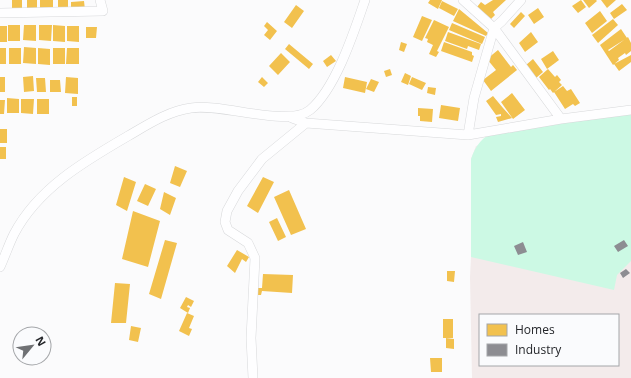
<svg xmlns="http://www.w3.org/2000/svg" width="631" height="378" font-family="'Open Sans',sans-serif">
	<rect width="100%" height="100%" fill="#fbfbfc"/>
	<path fill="#f3ebeb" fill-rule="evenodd" d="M631,114v264h-159l-2,-101 1,-20v-98l5,-13zM480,315h138v50h-138z"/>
	<path fill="#ccf9e4" d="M631,114v147l-14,14 -3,15 -143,-33v-98c5,-14 11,-22 25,-28z"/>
	<path fill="#f2c14e" d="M12,0h10v12h-10z
		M27,0h10v12h-10z
		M40,0h13v11h-13z
		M58,0h10v10l-10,-1z
		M430,0h12l-4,9 -10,-6z
		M493,0h13l-13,12 2,3 -4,4 -14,-12 4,-5 4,3z
		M581,0l5,7 -8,6 -6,-7z
		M583,0h13l1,1 -8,7z
		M601,0h15l-9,8z
		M84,1l1,9 -14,1v-9z
		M442,1l16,8 -4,7 -15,-8z
		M622,4l5,6 -13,9 -4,-6z
		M296,5l8,6 -12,17 -8,-6z
		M538,8l6,9 -10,7 -6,-9z
		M459,9l29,24 -2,3 -33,-15z
		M600,11l7,10 -15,12 -7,-10z
		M521,12l4,4 -11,12 -4,-4z
		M422,16l10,4 -10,21 -9,-4z
		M613,19l5,6 -20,18 -6,-8z
		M434,20l15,7 -12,24 2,1 -3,5 -7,-3 4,-9 -6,-3 1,-3 -3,-1z
		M267,22l10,9 -7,9 -6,-5 4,-5 -4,-4z
		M452,23l33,14 -3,7 -33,-14z
		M8,25h12v16h-12z
		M24,25h12v16l-13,-1z
		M39,25h13l-1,16 -12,-1z
		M53,25l12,1v16l-12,-1z
		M0,26h7v16h-7z
		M67,26h12v16l-12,-1z
		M86,27h11l-1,11h-10z
		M621,29l6,9 -19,12 1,1 19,-14 3,6v8l-5,4 -1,-2 -7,5 1,2 -6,5 -13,-20z
		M448,32l33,12 -2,6 -11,-4 -1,3 -22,-8z
		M531,32l7,10 -13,10 -6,-9z
		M401,42l6,2 -3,8 -5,-2z
		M444,42l28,10v3l2,1 -2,6 -31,-11z
		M289,44l24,20 -4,5 -24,-20z
		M24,47l12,1v16l-13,-1z
		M0,48h6v16h-6z
		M9,48h12v16h-12z
		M38,48l12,1v16l-12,-1z
		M53,48h12v16h-12z
		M67,48h12v16h-13z
		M498,50l13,17 2,-2 4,5 -26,21 -8,-11 13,-10 -9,-11z
		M553,51l6,9 -12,9 -6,-10z
		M281,53l9,9 -12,13 -9,-9z
		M331,55l5,6 -9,6 -4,-6z
		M631,55v7l-12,9 -5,-7z
		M533,59l10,13 -7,6 -10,-13z
		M390,69l2,6 -6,2 -2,-6z
		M548,69l7,8 2,-2 4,5 -2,2 3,3 -9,8 -3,-4 -1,1 -10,-13z
		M405,73l6,3 -3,9 -7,-3z
		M33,76l1,15 -10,1 -1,-15z
		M0,77h5v15h-5z
		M66,77l12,1v16l-13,-1z
		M262,77l6,6 -4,4 -6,-5z
		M345,77l22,5 -2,11 -22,-5z
		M412,77l14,6 -4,7 -13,-6z
		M36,78h9l1,14h-9z
		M371,79l8,3 -5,10 -8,-3z
		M50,80h10l1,12h-11z
		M563,86l4,5 4,-2 9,14 -5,3 -2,-2 -8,5 -11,-17z
		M428,87l8,1 -1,7 -8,-2z
		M512,93l13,17 -12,9 -12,-17z
		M493,96l10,12 9,10 -14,4 -2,-5 5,-1v-2l-5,1 -10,-14z
		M72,97h5v9h-5z
		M7,98l12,1v14h-12z
		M21,99h13l-1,15 -12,-1z
		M37,99h12v15h-12z
		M0,100h5l-1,14h-4z
		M441,105l19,3 -2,13 -19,-3z
		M418,108l15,1 -1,13 -12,-1v-5h-2z
		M0,129h7v14h-7z
		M0,147h6v12h-6z
		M175,166l12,5 -7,16 -10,-4z
		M124,177l12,5 -9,29 -11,-6z
		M263,177l11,5 -16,31 -11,-7z
		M145,184l11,5 -8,17 -11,-5z
		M289,190l17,39 -15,6 -17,-38z
		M164,192l12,6 -6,17 -10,-6z
		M133,211l27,10 -12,46 -26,-8z
		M277,218l9,19 -8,4 -9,-19z
		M165,240l12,3 -16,56 -12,-5z
		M237,250l12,7 -3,5 -4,-3 -7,14 -8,-7z
		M447,271h8l-1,11 -7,-1z
		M263,274l30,1 -1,18 -30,-2 -1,4h-4l1,-7h4z
		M115,283l15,1 -4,39h-15z
		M186,297l8,4 -3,6 -3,-2 -1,2 3,1 -2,5 -8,-5z
		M187,313l7,3 -5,12 3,1 -3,7 -10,-5z
		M443,319h10v19h-10z
		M131,326l10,2 -3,14 -9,-2z
		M446,338l8,1v10l-8,-1z
		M430,358h12v14h-11z"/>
	<path fill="#8d8d92" d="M624,240l4,6 -10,6 -4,-6z
		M523,242l4,10 -9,3 -4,-9z
		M626,269l4,4 -7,5 -3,-5z"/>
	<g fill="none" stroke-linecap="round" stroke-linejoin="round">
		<defs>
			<path id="minor" d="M463,0l31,28 67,91
				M0,13l103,-2 -3,-11
				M292,118l14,5 162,12 93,-16 70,-9
				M468,135l6,-37 20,-70 8,-7 19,-21
				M0,267c5,-11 9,-23 14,-33 24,-46 71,-73 114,-98 19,-11 40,-25 63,-28 32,-5 97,20 119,2 26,-22 44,-78 55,-110
				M253,378l-2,-40 4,-80 -7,-15 -20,-13 -3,-8 2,-11 11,-20 24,-32 44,-36"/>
		</defs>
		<use href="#minor" stroke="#d7d8da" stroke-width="10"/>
		<use href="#minor" stroke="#fefeff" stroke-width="9"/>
	</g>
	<rect x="479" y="314" width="140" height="52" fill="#fafbfd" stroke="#a4a6a9"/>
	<rect x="487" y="324" width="20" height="12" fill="#f2c14e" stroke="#a4a6a9"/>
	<text x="515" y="334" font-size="12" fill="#24262a">Homes</text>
	<rect x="487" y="344" width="20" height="12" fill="#8d8d92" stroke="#a4a6a9"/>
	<text x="515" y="354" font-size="12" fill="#24262a">Industry</text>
	<g transform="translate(32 346) rotate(61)"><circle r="19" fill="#fafbfd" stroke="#a4a6a9"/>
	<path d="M0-3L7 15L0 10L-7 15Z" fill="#6f7174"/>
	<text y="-6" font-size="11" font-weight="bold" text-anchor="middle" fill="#24262a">N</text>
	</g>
</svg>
